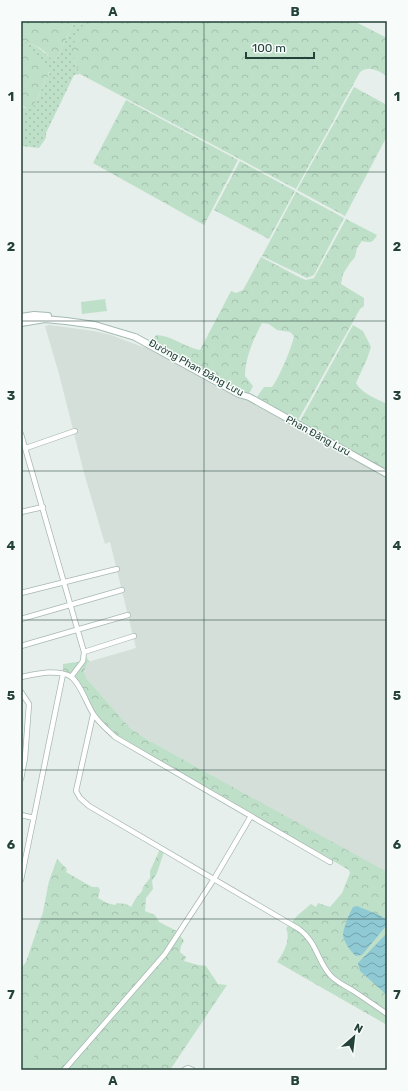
<svg xmlns="http://www.w3.org/2000/svg" width="408" height="1091" font-family="Rubik,sans-serif">
	<defs>
		<pattern id="grass-dots" width="8" height="8" patternUnits="userSpaceOnUse"><rect width="8" height="8" fill="#bfe0c8"/><path d="M2 2h.1M6 6h.1" fill="none" stroke="#a4c1ad" stroke-width="1.8" stroke-linecap="round"/></pattern>
		<pattern id="forest-crowns" width="20" height="18" patternUnits="userSpaceOnUse"><rect width="20" height="18" fill="#bfe0c8"/><path d="M2 6a3 3 0 1 1 6 0M12 15a3 3 0 1 1 6 0" fill="none" stroke="#a4c1ad"/></pattern>
		<pattern id="water-waves" width="16" height="10" patternUnits="userSpaceOnUse"><rect width="16" height="10" fill="#8ec9d4"/><path d="M0 5q4-4 8 0t8 0" fill="none" stroke="#74a5ad"/></pattern>
	</defs>
	<rect width="100%" height="100%" fill="#e6efeb"/>
	<path fill="#d4dfda" d="M49,325l45,6 17,4 29,11 16,4 231,127v396l-239,-133 -18,-12 -43,-49 -3,-6 4,-11 48,-14 -26,-106 -5,2 -21,-71 -25,-99 -14,-48z"/>
	<path fill="url(#grass-dots)" d="M75,21h10l-11,39 6,14 -6,1 -28,58v5l-7,10 -18,-2v-40l4,2 12,-9 13,-27 -24,-23h-5v-8c17,3 21,11 34,20z"/>
	<path fill="url(#forest-crowns)" d="M21,21h54l-20,40c-5,-2 -6,-5 -10,-9 -6,-6 -16,-9 -24,-11z
		M85,21h269l33,17v38c-9,-5 -17,-11 -27,-4l-64,117 -216,-115 -6,-14 -3,-11z
		M21,49h5l24,20 -2,7 -16,33 -11,-3z
		M354,87l33,18v31l-42,80 -48,-26z
		M126,100l112,60 -34,65 -111,-62z
		M240,161l55,30 -26,48 -55,-29z
		M296,192l48,26 -30,57 -7,3 -45,-22z
		M346,219l31,16c-4,8 -7,8 -15,6l-5,7 -2,9 -5,6 -7,11 -2,10 23,14v8l-4,3 -63,113 -41,-24 8,-11h8c7,-9 20,-40 22,-51l-4,-4 -13,-2 -8,-6 -7,-1c-8,15 -17,35 -17,53l8,10 -4,8 -96,-51v-3l3,-5c18,1 27,12 44,15l31,-59 5,2 7,-3 18,-33 40,21 5,2 8,-2z
		M353,325l10,6 8,16 -4,12 -11,24c5,10 21,16 31,21v67l-88,-48z
		M86,657l4,5h-2l-4,10 3,7 43,49 18,12 239,132v153l-110,-63c7,-10 14,-22 9,-34l12,-13 13,-11 5,3 2,-4 12,4 12,-14 8,-20 -1,-3 -233,-134 -15,-14 -6,-8 -17,-32 -15,-10v-8l14,-2 7,1z
		M160,849l4,3 -7,21 -5,8 1,8 -7,9 -1,13 10,4 4,7 18,9 7,10 -3,5 -1,6 6,5 -2,4 14,4 8,1 12,18 9,1 -57,85h-149v-104h2l3,-4 17,-50 6,-31 8,-22 10,10 -1,3 26,15h6l2,3 -2,8 9,5 8,2 2,-2 9,1 5,3 5,-9 6,-7 1,-4 7,-9v-7z"/>
	<path fill="#bfe0c8" d="M105,299l2,12 -25,3 -1,-12z
		M26,1041l13,7 -13,22h-5v-20z
		M43,1051l13,8 -7,11h-17z"/>
	<path fill="url(#water-waves)" d="M357,906l22,9 8,5v5l-25,30 -6,1c-5,-4 -13,-15 -13,-22 1,-7 6,-20 10,-27z
		M387,933v62l-27,-24 -2,-8z"/>
	<g fill="none" stroke-linecap="round" stroke-linejoin="round">
		<defs>
			<path id="street" d="M21,434l63,218 -1,9 -12,16
				M26,448l49,-17
				M21,512l22,-5
				M21,593l96,-24
				M21,619l101,-29
				M21,646l107,-31
				M84,652l50,-16
				M21,677c15,-3 35,-8 49,-1 10,6 17,29 24,39 6,9 14,15 21,22l215,125
				M21,692l8,12 -4,54 -4,21
				M93,715l-17,76 4,7 9,8 210,123c18,13 18,32 32,47 6,6 14,10 21,14 12,8 24,16 35,24
				M21,815l13,3
				M21,880l42,-206
				M64,1070l101,-116 49,-75 37,-63
				M184,1070l4,-2 5,2"/>
			<path id="secondary" d="M21,317l13,-2 14,1
				M21,323l24,-4 21,2 29,4 40,12 104,57 10,3 138,77"/>
		</defs>
		<use href="#street" stroke="#a8b8b2" stroke-width="6"/>
		<use href="#secondary" stroke="#a4bbb3" stroke-width="8"/>
		<use href="#street" stroke="#fff" stroke-width="4.5"/>
		<use href="#secondary" stroke="#fff" stroke-width="6"/>
	</g>
	<path fill="none" stroke="#24423a" stroke-width="1" stroke-opacity="0.55" d="M204,21v1049M21,172h366M21,321h366M21,471h366M21,620h366M21,770h366M21,919h366"/>
	<g text-anchor="middle" dominant-baseline="central" stroke-width="3" stroke-linejoin="round" paint-order="stroke">
		<g font-size="10" fill="#24423a" stroke="#f7fbf9">
			<text transform="translate(196 368) rotate(29)">Đường Phan Đăng Lưu</text>
			<text transform="translate(318 436) rotate(29)">Phan Đăng Lưu</text>
		</g>
	</g>
	<rect width="408" height="1091" fill="none" stroke="#f7fbf9" stroke-width="44"/>
	<g transform="translate(354 1037) rotate(28)" stroke="#f7fbf9" stroke-width="3" paint-order="stroke">
	<path d="M0-3L7 15L0 10L-7 15Z" fill="#24423a"/>
	<text y="-6" font-size="11" font-weight="bold" text-anchor="middle" fill="#24423a">N</text>
	</g>
	<path d="M246 52v6h68v-6" fill="none" stroke="#24423a" stroke-width="2"/>
	<text x="252" y="52" font-size="12" fill="#24423a" stroke="#f7fbf9" stroke-width="3" paint-order="stroke">100 m</text>
	<rect x="22" y="22" width="364" height="1047" fill="none" stroke="#24423a" stroke-width="1.5"/>
	<g font-size="13" text-anchor="middle" font-weight="bold" fill="#24423a">
		<text x="113" y="16">A</text>
		<text x="295" y="16">B</text>
		<text x="11" y="101">1</text>
		<text x="397" y="101">1</text>
		<text x="11" y="251">2</text>
		<text x="397" y="251">2</text>
		<text x="11" y="400">3</text>
		<text x="397" y="400">3</text>
		<text x="11" y="550">4</text>
		<text x="397" y="550">4</text>
		<text x="11" y="700">5</text>
		<text x="397" y="700">5</text>
		<text x="11" y="849">6</text>
		<text x="397" y="849">6</text>
		<text x="11" y="999">7</text>
		<text x="397" y="999">7</text>
		<text x="113" y="1085">A</text>
		<text x="295" y="1085">B</text>
	</g>
</svg>
